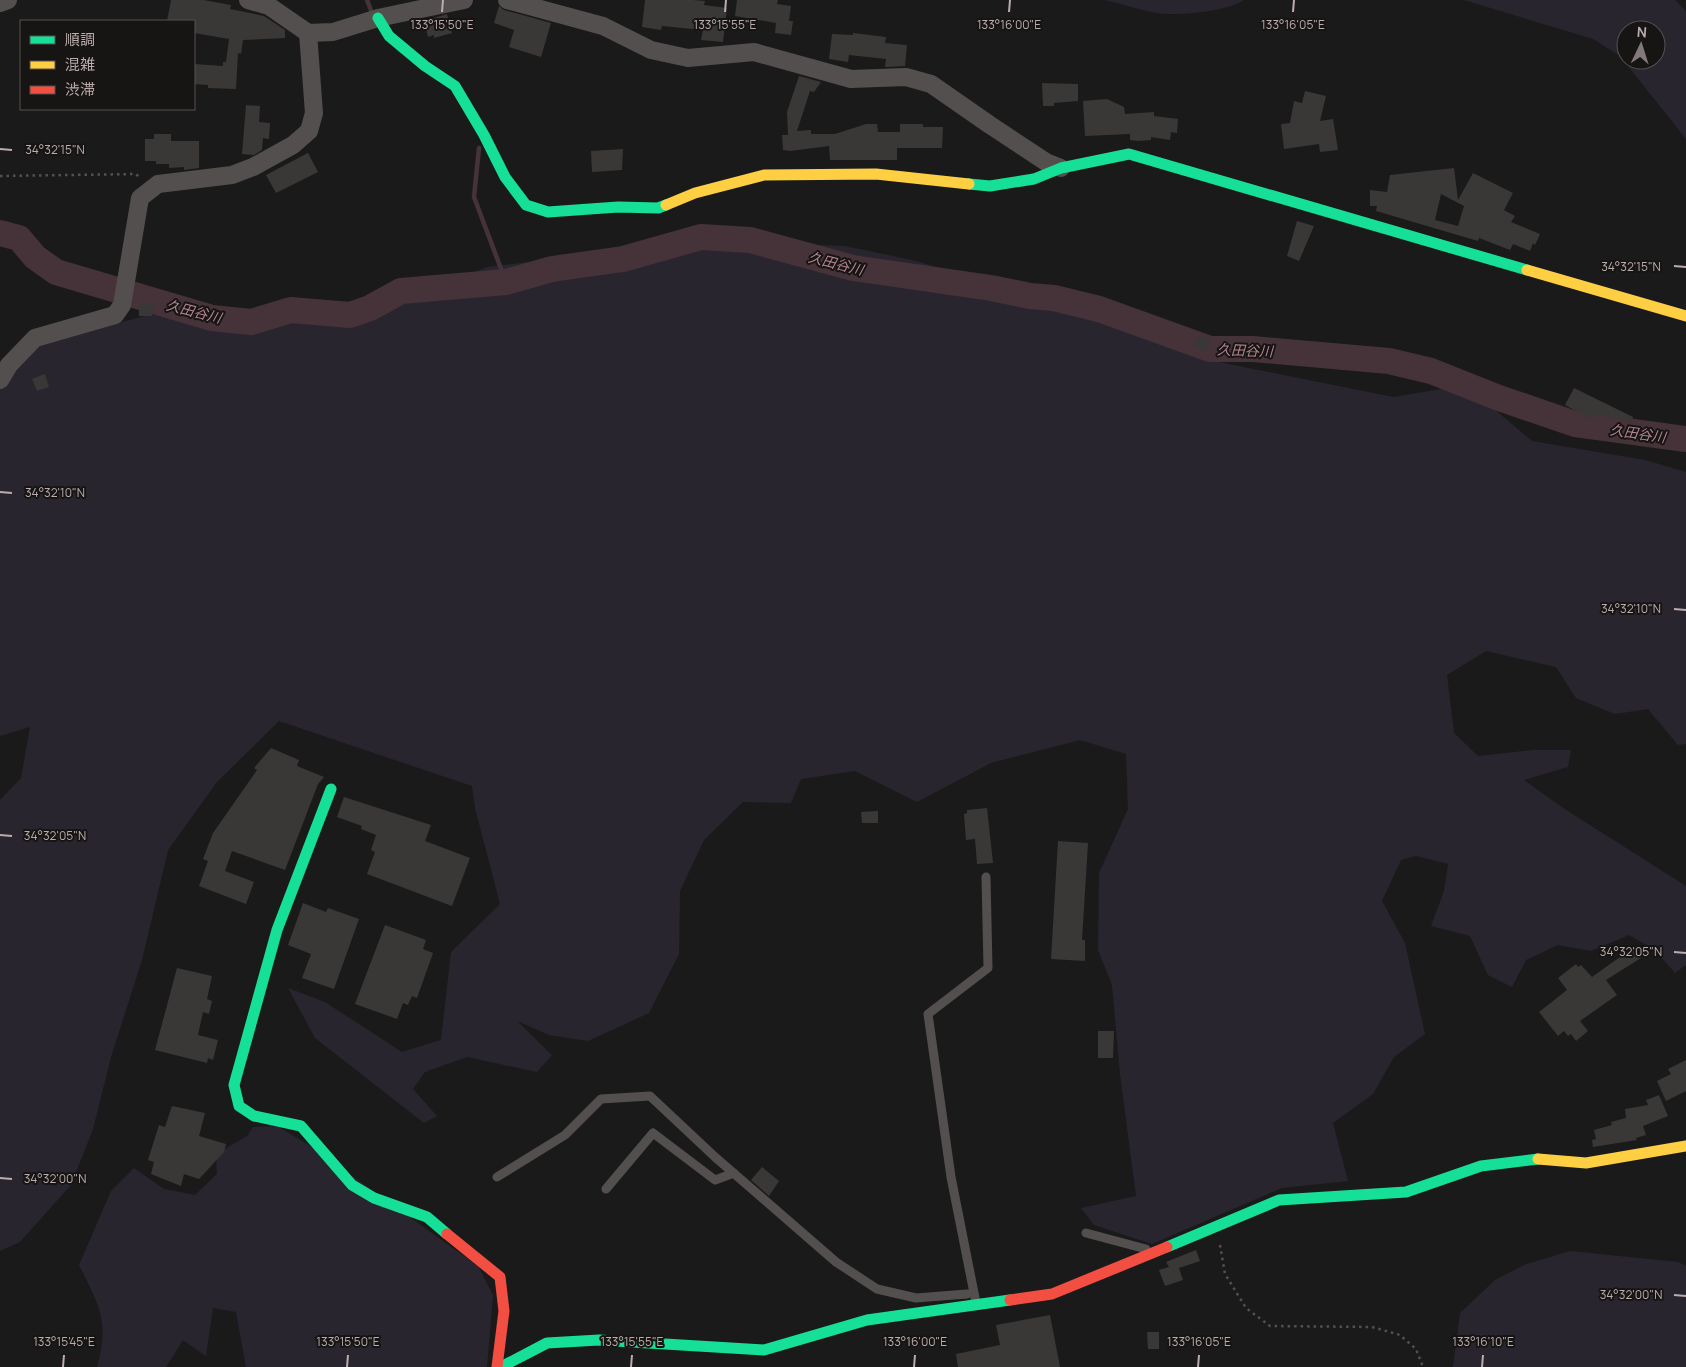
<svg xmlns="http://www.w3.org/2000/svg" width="1686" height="1367" font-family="Manrope,'Noto Sans JP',sans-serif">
	<rect width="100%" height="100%" fill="#1b1a1a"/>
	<path fill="#29252e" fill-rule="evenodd" d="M1104,0h140c-18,12 -66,16 -87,13 -18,-3 -35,-9 -53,-13z
		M1464,0h211l11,11v128l-66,-83 -27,-17zM1626,30h30v30h-30z
		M775,243l70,3 67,14 110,31 197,71 174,35 73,-12 66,56 113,19 41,12v272l-8,1 -30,-36 -33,5 -39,-16 -20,-31 -70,-16 -39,24 7,58 24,23 55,-6h38l-3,17 -44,13 39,28 123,78v79l-11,8 -20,-23 -26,-15 -38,16 -33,-6 -32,15 -14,27 -24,-12 -18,-39 -39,-10 13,-35 4,-27 -32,-8 -15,4 -19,41 23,42 20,91 -31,23 -21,37 -40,29 15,58 -66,7 -130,56 -58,-19 -13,-17 55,-12 -16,-122 -8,-89 -14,-35 1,-77 29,-64 -2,-55 -46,-14 -89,23 -74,39 -62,-31 -54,8 -10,24 -48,-1 -39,38 -24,51 -1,63 -30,59 -61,28 -39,-6 -32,-14 35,34 -15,17 -70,-15 -42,15 -12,17 24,27 -13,7 -109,-85 -27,-50 37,14 77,50 39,-12 10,-88 49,-48 -25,-96 -3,-22 -193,-65 -62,61 -49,68 -26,110 -31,97 -18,72 -22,56 -51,57 -20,9v-451l21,-22 9,-51 -30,9v-349l26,-36 25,-12 120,-29 28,2 41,12 55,-10 61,5 35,-19 39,-9 57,-24 91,-11 33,-8z
		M277,1126l32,19 169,121 15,29 -6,72h-241l-10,-55 -23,-4 -7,48 -23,-16 -17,27h-69c13,-45 2,-62 -18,-102l32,-74 23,-23 30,21 31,6 22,-21 -1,-20 31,-18 6,-9z
		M1570,1251l108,11 8,4v101h-233l7,-54 35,-33 29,-15z"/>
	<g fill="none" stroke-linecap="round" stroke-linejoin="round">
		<path stroke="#453339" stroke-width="4.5" d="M367,0l5,13
			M479,148l-5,49 32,85"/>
		<path stroke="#453339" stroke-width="26" d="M0,233l19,5 16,19 21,15 156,46 39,4 40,-12 59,5 20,-7 31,-17 105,-9 46,-13 71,-10 78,-22 49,3 103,28 138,20 39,8 24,2 45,11 111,40h43l136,12 42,10 68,27 76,26 111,15"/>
	</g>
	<path fill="#3a3737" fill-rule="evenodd" d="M171,0h32l28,5 -1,4 34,7 21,14v8l-42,2 -2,14 -3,-1 -2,36 -28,-1v-3l-14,-1v-20l29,2v-4h3l3,-23 -35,-6v-12h-27z
		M645,0h48l12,1 -1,4 23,3 -4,34 -22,-2 2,-10 -41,-4 -1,4 -19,-3z
		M737,0h41l-1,4 14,2 -2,15h4l-2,14 -16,-2 1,-10 -41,-7z
		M499,6l5,4 47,13 -10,34 -32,-10 5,-17 -20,-7z
		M447,14l5,19 -18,5v-3l-6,2 -4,-16z
		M853,33l33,4 -1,6 22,2 -2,21 -20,1 1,-8 -37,-4 -1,7 -19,-3 3,-25 21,1z
		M799,76l22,6 -7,10 -4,-1 -13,40 14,-1v4h24l31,-10h11l1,8h22v-8h23v3h20l-1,21h-45v12h-67l-1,-14 -39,5 -7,-1 -1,-15h6l-1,-23z
		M1042,83l36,1v17l-24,2v3h-11z
		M1305,91l21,5 -6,25 13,-2 5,31 -18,2 -1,-8 -35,5 -3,-25 9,-1 4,-22 8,2z
		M1107,99l17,8 1,7 29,-2v4l24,3 -1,14 -6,-1 -1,8 -19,-3v3l-14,1 -7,-1v-6l-45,2 -2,-35z
		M246,105l14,1 -1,16 11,1 -1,16 -6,-1 -1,12 -8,5 -12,-1z
		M154,134h17v7h28v27l-15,2v-3l-15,1v-4h-13v-3h-11v-22h9z
		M623,149l-1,21 -30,2 -1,-21z
		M308,153l10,19 -42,21 -10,-18z
		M1454,168l4,32 15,-27 40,20 -9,17 11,6 -4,6 29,12 -5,11 -2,-2 -3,8 -17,-7 -3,6 -31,-12 -1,3 -102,-30 1,-5h-7v-16l17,2 3,-17zM1441,194l23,12 -6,20 -23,-6z
		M1297,221l17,5 -15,35 -12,-5z
		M139,303h14l-1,13h-13z
		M1197,336l13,4 -3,11 -13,-4z
		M45,374l4,13 -12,4 -5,-12z
		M1574,388l59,29 -1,4 -38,-7 -3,5 -26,-14z
		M271,748l28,12 -2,6 27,11 -6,7 -33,86 -53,-19 -7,20 29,11 -8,22 -47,-18 9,-25 -5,-2 10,-26 44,-63 -3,-2z
		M344,797l87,28 -6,16 45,17 -18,48 -85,-32 8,-22 -4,-2 5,-15 -15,-6 1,-3 -25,-9z
		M987,808l6,55 -16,1 -2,-25 -9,1 -2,-26 3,-1v-3z
		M878,811v12h-16l-1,-11z
		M1058,841l30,2 -6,97h3v21l-34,-2z
		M303,903l23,9 2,-4 31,11 -25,70 -32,-11 9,-24 -23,-9z
		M385,925l41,15 -3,9 10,4 -16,45 -5,-2 -4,9 -5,-2 -6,16 -42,-15z
		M1634,947l7,11 -35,22 11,15 -37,26 8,10 -12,10 -5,-7 -3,2 -4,-5 -6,5 -19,-24 28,-22 -9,-12 18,-14 2,3 3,-2 11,12z
		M177,968l35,8 -5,23 5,2 -3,13 -6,-2 -5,23 20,5 -5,20 -5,-2 -1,5 -52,-13z
		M1098,1031h16l-1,27h-15z
		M1686,1060v31l-20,10 -9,-20 14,-7 -3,-5z
		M1659,1095l9,21 -25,10 3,9 -10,3 1,2 -44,7 -1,-7 4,-1 -2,-9 18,-5 -1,-3 15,-4 -1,-9 23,-4 -2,-5z
		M172,1106l33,7 -6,23 27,8 -2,8 -25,27 -15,-5 -3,12 -30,-12 3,-12 -6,-2 11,-35 6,2z
		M762,1167l17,14 -10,15 -18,-16z
		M1196,1250l4,11 -21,7 4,12 -18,6 -6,-16 10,-3 -3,-5z
		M1050,1315l10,52h-102l-2,-13 44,-9 -4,-20z
		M1147,1332h12v17h-11z"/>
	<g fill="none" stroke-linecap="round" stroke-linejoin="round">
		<path stroke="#555050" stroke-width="2.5" stroke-dasharray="2.5 4" stroke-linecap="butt" d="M0,176l136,-2 4,4
			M1220,1245l5,29 21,34 24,18 102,1 28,8 16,14 7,18"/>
		<path stroke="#544f4f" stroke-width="9" d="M497,1177l68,-42 36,-36 49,-3 65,61 121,105 41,27 39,9 51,-4
			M606,1189l47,-56 62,47 19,-7
			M1086,1233l60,16
			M976,1303l-25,-126 -23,-163 60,-46 -2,-91"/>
		<path stroke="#544f4f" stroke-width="18" d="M248,0l21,6 39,27 25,-1 45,-14 86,-18
			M507,0l96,26 48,24 37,8 66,-6 97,27 55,-2 25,7 59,41 56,37 15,6
			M0,3l8,-3
			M0,380l9,-15 26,-27 80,-23 7,-10 18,-107 18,-14 74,-9 21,-8 40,-22 16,-14 5,-18 -6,-80"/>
		<path stroke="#16e098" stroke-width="11" d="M378,18l11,18 36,30 30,20 29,49 21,42 21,28 22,7 70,-5 40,1 8,-3
			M969,184l21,2 44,-7 27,-11 68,-14 398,116
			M331,789l-54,141 -43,155 5,21 15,10 47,10 51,59 22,13 53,19 20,17
			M1167,1247l112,-47 127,-8 75,-26 57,-7
			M501,1367l46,-24 52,-3 165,10 103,-30 143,-20"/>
		<path stroke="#ffcf43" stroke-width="11" d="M666,205l29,-12 69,-18 112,-1 93,10
			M1527,270l159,46
			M1538,1159l48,4 100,-17"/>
		<path stroke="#f24e42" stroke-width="11" d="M447,1234l53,43 4,34 -7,56
			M1010,1300l42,-6 115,-47"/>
	</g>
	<path fill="none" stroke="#bbacad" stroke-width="2" d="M442,12l1,-12M725,12l1,-12M1009,12l1,-12M1293,12l1,-12M0,149l12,1M1674,266l12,1M0,492l12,1M1674,609l12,1M0,835l12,1M1674,952l12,1M0,1178l12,1M1674,1295l12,1M63,1367l1,-12M347,1367l1,-12M631,1367l1,-12M914,1367l1,-12M1198,1367l1,-12M1482,1367l1,-12"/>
	<g text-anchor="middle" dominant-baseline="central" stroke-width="4" stroke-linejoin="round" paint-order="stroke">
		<g font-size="14" font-style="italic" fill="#b58492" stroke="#171514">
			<text transform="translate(836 263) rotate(14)">久田谷川</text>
			<text transform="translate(194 311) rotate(14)">久田谷川</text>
			<text transform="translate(1245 350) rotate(2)">久田谷川</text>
			<text transform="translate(1638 433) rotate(8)">久田谷川</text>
		</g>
	</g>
	<g font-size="12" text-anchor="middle" fill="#bbacad" stroke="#171514" stroke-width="4" stroke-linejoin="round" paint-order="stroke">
		<text x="442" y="29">133°15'50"E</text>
		<text x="725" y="29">133°15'55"E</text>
		<text x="1009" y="29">133°16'00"E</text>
		<text x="1293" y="29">133°16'05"E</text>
		<text x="55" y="154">34°32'15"N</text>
		<text x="1631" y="271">34°32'15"N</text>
		<text x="55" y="497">34°32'10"N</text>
		<text x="1631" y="613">34°32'10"N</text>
		<text x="55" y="840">34°32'05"N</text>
		<text x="1631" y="956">34°32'05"N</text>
		<text x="55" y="1183">34°32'00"N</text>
		<text x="1631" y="1299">34°32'00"N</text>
		<text x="64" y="1346">133°15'45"E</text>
		<text x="348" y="1346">133°15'50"E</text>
		<text x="632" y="1346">133°15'55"E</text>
		<text x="915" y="1346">133°16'00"E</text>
		<text x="1199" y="1346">133°16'05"E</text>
		<text x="1483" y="1346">133°16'10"E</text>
	</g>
	<rect x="20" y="20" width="175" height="90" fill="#171514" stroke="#595151"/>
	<rect x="30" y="36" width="25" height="8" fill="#16e098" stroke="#595151"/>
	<text x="65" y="45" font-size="15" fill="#bbacad">順調</text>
	<rect x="30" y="61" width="25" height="8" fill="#ffcf43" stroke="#595151"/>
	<text x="65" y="70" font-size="15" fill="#bbacad">混雑</text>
	<rect x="30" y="86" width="25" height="8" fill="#f24e42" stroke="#595151"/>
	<text x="65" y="95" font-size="15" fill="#bbacad">渋滞</text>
	<g transform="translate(1641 45) rotate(4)"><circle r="24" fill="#171514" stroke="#595151"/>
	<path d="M0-4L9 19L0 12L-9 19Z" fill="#83797a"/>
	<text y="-8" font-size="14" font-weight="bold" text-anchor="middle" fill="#bbacad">N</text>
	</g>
</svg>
